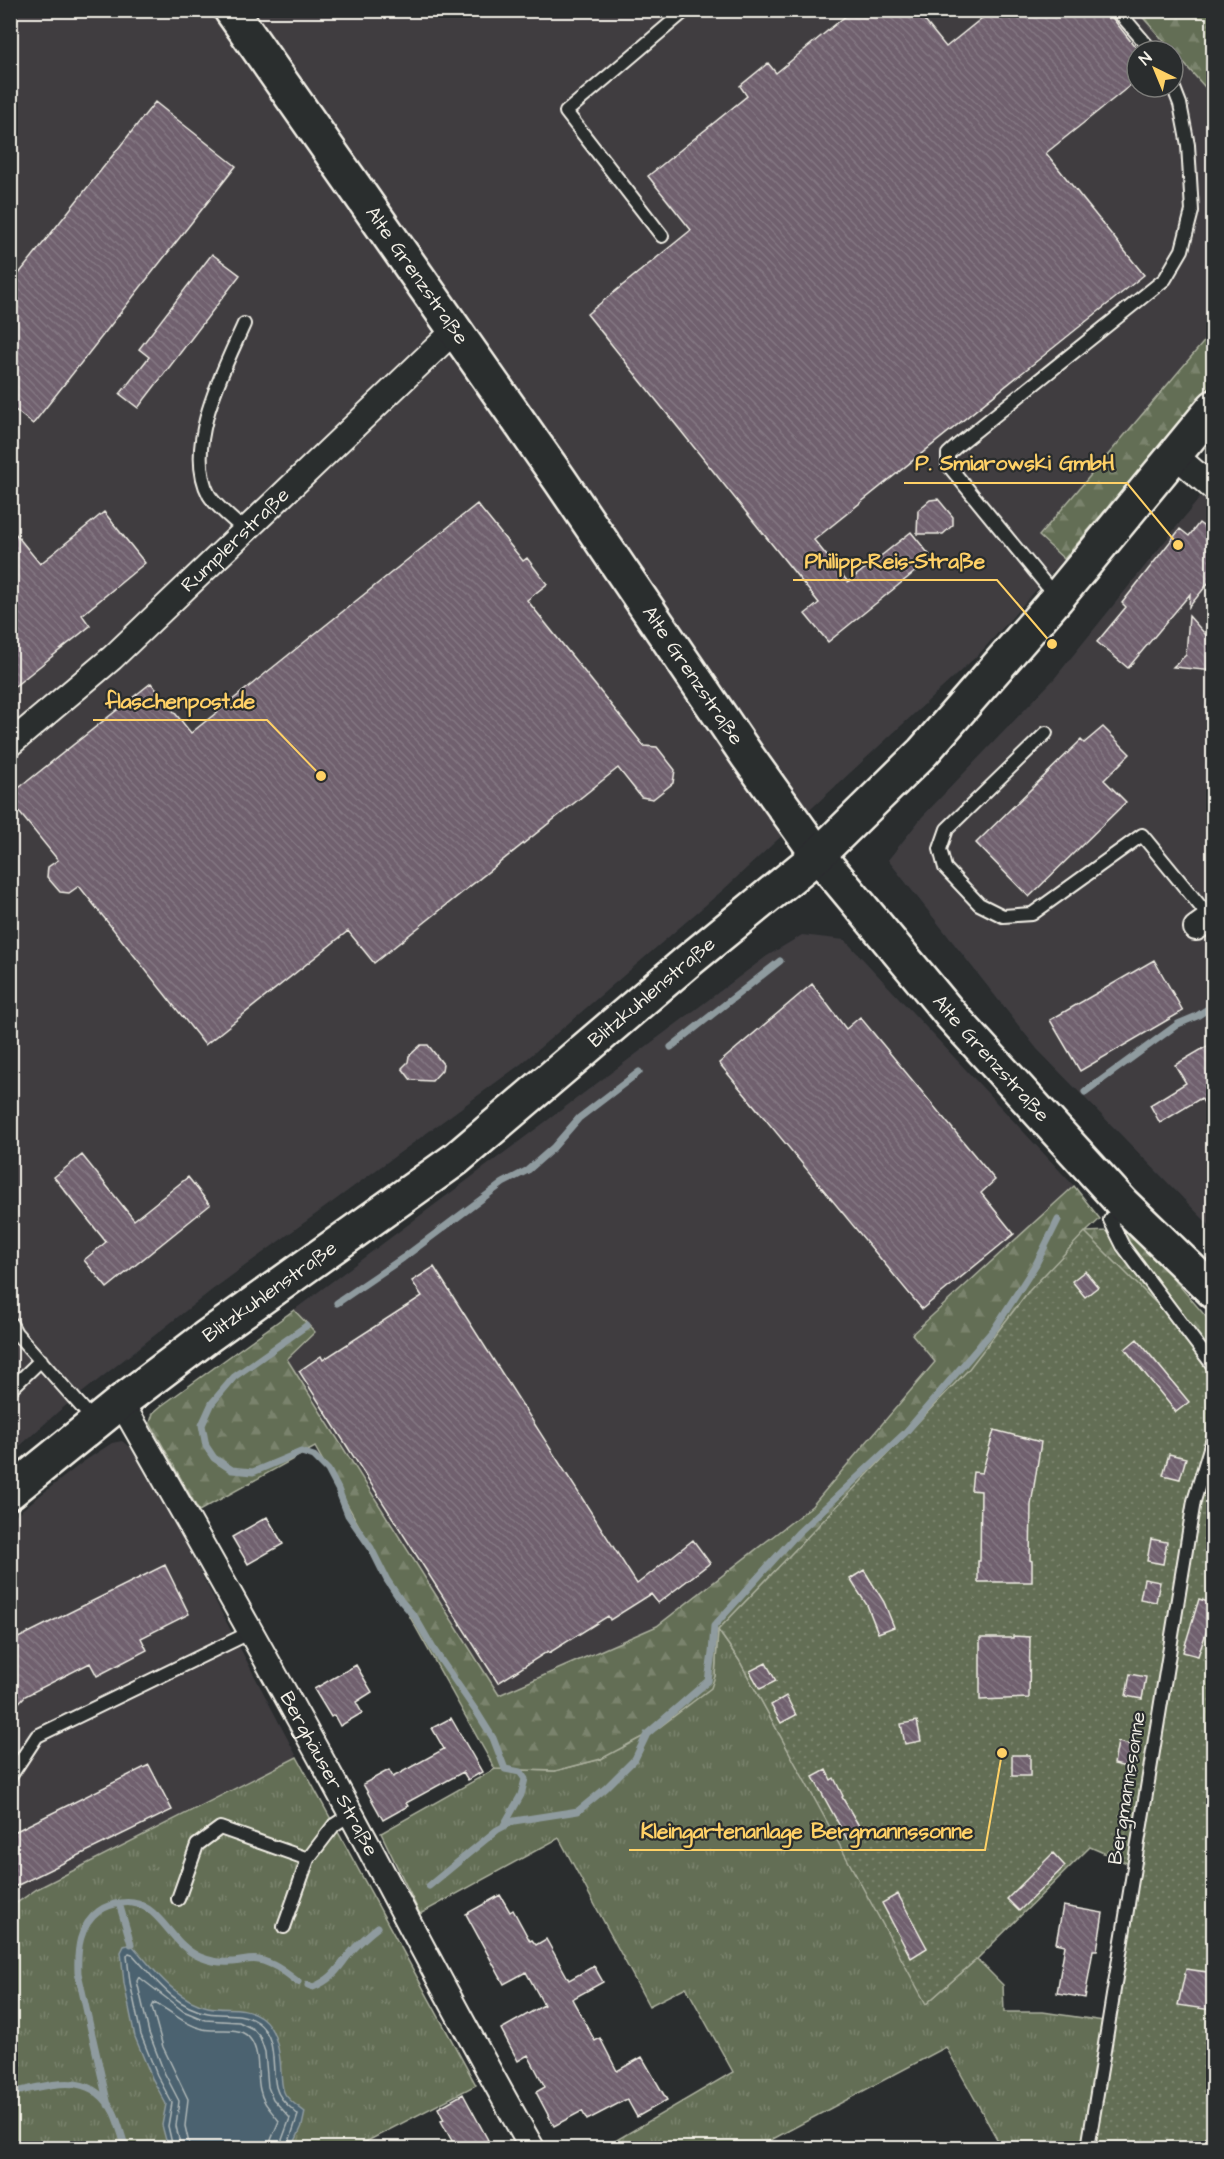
<svg xmlns="http://www.w3.org/2000/svg" width="1224" height="2159" font-family="'Architects Daughter',sans-serif">
	<defs>
		<pattern id="grass-tufts" width="24" height="20" patternUnits="userSpaceOnUse" patternTransform="scale(1.5)"><rect width="24" height="20" fill="#636e55"/><path d="M3 7l-1-3M5 7V3M7 7l1-3M15 17l-1-3M17 17v-4M19 17l1-3" fill="none" stroke="#7a836d"/></pattern>
		<pattern id="forest-firs" width="22" height="20" patternUnits="userSpaceOnUse" patternTransform="scale(1.5)"><rect width="22" height="20" fill="#636e55"/><path d="M5 1l3.5 6h-7zM16 11l3.5 6h-7z" fill="#7a836d"/></pattern>
		<pattern id="garden-dots" width="8" height="8" patternUnits="userSpaceOnUse" patternTransform="scale(1.5)"><rect width="8" height="8" fill="#636e55"/><path d="M2 2h.1M6 6h.1" fill="none" stroke="#7a836d" stroke-width="1.8" stroke-linecap="round"/></pattern>
		<pattern id="building-back-hatch" width="6" height="6" patternUnits="userSpaceOnUse" patternTransform="scale(1.5)"><rect width="6" height="6" fill="#6f616e"/><path d="M-1 5l2 2M0 0l6 6M5-1l2 2" fill="none" stroke="#847883"/></pattern>
	</defs>
	<rect width="100%" height="100%" fill="#2a2d2e"/>
	<filter id="ink" filterUnits="userSpaceOnUse"><feTurbulence type="fractalNoise" baseFrequency=".0167" numOctaves="2"/><feDisplacementMap in="SourceGraphic" scale="12" xChannelSelector="R" yChannelSelector="G"/><feConvolveMatrix kernelMatrix="1 2 1 2 8 2 1 2 1" color-interpolation-filters="sRGB"/></filter>
	<g filter="url(#ink)">
		<path fill="#3f3d41" fill-rule="evenodd" d="M11,11h1126l76,85v235l-173,205 24,23 -84,94 -257,237 -202,174 -309,226 -153,121 -48,43zM1137,51h36v36h-36z
			M1213,463v766l-176,-180 -149,-189 34,-43 132,-138 153,-190z
			M802,935l43,5 229,246 -162,148 23,28 -123,144 -155,120 -158,69 -213,-336 28,-27 -20,-22 473,-354z
			M122,1441l11,9 17,26 147,281 -260,132 -26,18 -1,-388 73,-57 29,-19z"/>
		<path fill="url(#grass-tufts)" stroke="#acb09e" stroke-width="1.5" d="M718,1630l21,30 188,343 50,-44 26,26 1,27h39l67,10 -21,126h-87l-56,-101 -190,101h-153l130,-76 -47,-85 -37,19 -90,-168 -139,76 -39,-81 114,-64 60,2 46,-12 114,-83z
			M297,1757l179,328 -122,63h-343v-241l26,-18z"/>
		<path fill="url(#forest-firs)" stroke="#acb09e" stroke-width="1.5" d="M1137,11h76v85z
			M1213,331v52l-149,176 -25,-23z
			M1074,1186l26,33 -14,13 46,-2 81,95v53l-185,-86 -59,78 -251,260 -3,46 -4,12 -54,41 -56,30 -46,12 -60,-2 -180,-322 -116,64 -49,-88 3,-10 8,-7 133,-96 21,22 -28,27 212,336 158,-69 155,-120 123,-144 -23,-28z"/>
		<path fill="url(#garden-dots)" stroke="#acb09e" stroke-width="1.5" d="M1085,1232l128,128v788h-124l47,-281 -46,-20 -113,112 -51,45 -187,-344 -21,-30 250,-260 60,-78z"/>
		<path fill="#4b626f" stroke="#8f9b9f" stroke-width="1.5" d="M131,1944c22,24 44,56 77,63 20,4 34,-3 53,10 16,12 19,36 20,55 1,7 0,15 4,22 4,7 14,13 20,18l-3,14 -10,22h-124l-6,-23 4,-21 -14,-26 -17,-41 -11,-54 -3,-31 3,-6z"/>
		<g fill="none" stroke-linecap="round" stroke-linejoin="round">
			<path stroke="#b0b8b8" stroke-width="1.5" d="M173,2148l-5,-22 4,-23 -15,-28 -16,-40 -11,-53 -3,-26 2,-3 3,1c21,23 43,54 76,59 17,3 33,-2 49,9 21,15 14,43 19,65 3,13 14,19 22,28l-11,33
				M181,2148l-5,-22 3,-25 -15,-29 -15,-39 -12,-52 2,-4 44,34 22,9 34,2 14,7 7,8 5,15 3,35 5,12 17,19 -11,30
				M190,2148l-5,-22 3,-27 -25,-52 -11,-40 2,-4c17,7 30,22 49,26 15,4 38,-5 48,11 10,15 5,34 9,50 3,14 11,20 19,31l-8,19 -1,8"/>
			<path stroke="#8f9b9f" stroke-width="7" d="M671,1047l109,-86
				M1085,1092l93,-68 19,-8 17,-11
				M337,1303l66,-45 100,-75 25,-13 25,-22 26,-30 60,-46
				M306,1326l-72,51 -22,26 -10,22 4,21 8,12 18,12 21,2 48,-20 13,4 14,14 10,19 10,26 23,33 16,32 14,21 14,16 19,33 44,64 15,24 12,31 15,3 5,7 -4,16 -17,30
				M429,1886l68,-56 17,-9 64,-10 28,-23 29,-29 12,-25 61,-53 4,-28 2,-27 84,-93 107,-100 90,-105 41,-64 22,-44
				M119,1903l12,41
				M308,1985l5,2c22,-9 25,-20 39,-36 8,-9 17,-17 26,-24
				M10,2093c40,-7 80,-25 104,20 5,11 8,24 12,35
				M108,2105l-30,-132c-1,-24 1,-47 21,-62 7,-5 13,-7 22,-8 38,-6 47,41 79,54 10,4 20,6 31,5 9,0 19,-4 28,-2 15,3 27,13 39,22"/>
		</g>
		<path fill="url(#building-back-hatch)" stroke="#f4f1e8" stroke-width="1.5" d="M853,10h63l30,37 46,-37h114l31,39v31l-91,73 98,122 -330,265 34,42 63,-50 21,26 -104,84 -23,-28 14,-11 -232,-289 104,-84 -43,-54 99,-80 -7,-10 28,-23 8,10z
			M155,102l81,64 -203,258 -23,-18v-121z
			M212,254l28,21 -102,133 -18,-14 29,-37 -10,-8z
			M938,499l15,18v8l-10,9h-26l1,-24 12,-10z
			M477,504l46,57 4,-3 20,26 -20,16 117,146 13,1 18,23 -2,13 -20,16 -12,-2 -23,-29 -244,195 -26,-32 -143,114 -126,-159 -10,7 -9,-1 -13,-15 1,-10 10,-7 -48,-59v-6l141,-112 40,50z
			M104,512l41,51 -63,52 8,11 -80,64v-163l30,37z
			M1199,523l15,11v42l-25,31 1,-13 -62,74 -31,-26 29,-35 -4,-4 58,-74 9,7z
			M1189,616l25,28v27l-41,-4 13,-12z
			M1103,727l27,27 -26,26 22,22 -97,95 -53,-54 105,-103 3,3z
			M1154,960l29,51 -103,60 -30,-51z
			M812,984l34,45 14,-12 135,163 -14,13 33,41 -92,75 -203,-246z
			M1214,1042v77l-13,-21 -41,25 -10,-18 36,-22 -11,-18z
			M421,1045h7l15,19 -1,6 -10,11 -21,-1 -9,-12 6,-6 1,-6z
			M82,1155l52,65 54,-43 22,28 -103,83 -23,-28 22,-18 -52,-65z
			M434,1267l203,317 56,-44 17,23 -52,40 -7,-9 -41,26 -2,-4 -59,37 -1,-2 -50,32 -199,-312 22,-15 2,4 99,-64 -10,-15z
			M1085,1271l13,16 -13,10 -13,-16z
			M1137,1339l52,63 -13,10 -51,-63z
			M994,1430l47,12 -10,63 -1,55 2,1v21h-54v-21h2l1,-70 -10,-1 2,-18 9,1z
			M1169,1454l17,4 -6,21 -17,-4z
			M267,1517l16,27 -35,20 -16,-27z
			M1151,1539l16,3 -4,22 -16,-3z
			M165,1565l24,49 -48,24 6,12 -50,26 -7,-13 -65,33 -15,16v-70z
			M864,1570l20,32 10,25 -16,6 -11,-28 -17,-26z
			M1144,1579l16,3 -4,20 -16,-3z
			M1199,1599l15,5v6l-16,46 -15,-4z
			M1013,1636l17,1 -1,61 -49,2v-62h33z
			M766,1663l10,18 -16,8 -10,-18z
			M356,1665l16,27 -16,10 6,11 -22,13 -6,-11 -3,2 -17,-28z
			M1130,1674l16,3 -4,22 -16,-3z
			M786,1696l10,19 -15,8 -10,-18z
			M451,1718l31,54 -14,8 -5,-8 -57,31 2,3 -25,14 -20,-36 26,-14 4,7 51,-28 -12,-21z
			M917,1721l4,20 -16,3 -4,-20z
			M1118,1742l17,4 -5,22 -16,-4z
			M1012,1755h18v21h-18z
			M149,1765l23,45 -162,79v-55z
			M826,1770l5,10 3,-2 9,18 -1,1 20,34 -15,8 -34,-62z
			M1053,1853l12,13 -46,45 -12,-12z
			M898,1894l29,54 -16,10 -29,-55z
			M500,1895l10,17 3,-2 17,31 2,-1 4,5 10,-6 23,41 25,-14 9,16 -31,17 23,42 5,-3 17,33 25,-14 25,43 -30,17 -10,-18 -40,21 -5,-9 -28,15 -18,-34 9,-5 -17,-32 -10,6 -17,-32 43,-24 -18,-33 -22,12 -38,-70z
			M1063,1906l40,7 -6,37h-4l-8,48 -28,-5 8,-48 -9,-2z
			M1186,1969l28,4v21l-3,16 -33,-5z
			M463,2094l25,46 -15,8h-17l-15,-27 3,-1 -6,-12z"/>
		<g fill="none" stroke-linecap="round" stroke-linejoin="round">
			<defs>
				<path id="lane" d="M1117,10l35,41
					M662,236l-96,-124 120,-102
					M244,324c-20,45 -61,122 -35,171 8,13 25,25 36,36
					M1056,597l-108,-132v-11l10,-9 207,-166 17,-29 10,-39 -4,-66 -8,-41 -7,-18
					M1046,733l-99,96 -7,20 5,19 34,36 24,12 29,-2 110,-79 68,83
					M1123,1205l-13,15 13,26 91,121
					M10,1322l6,11 79,89
					M10,1390l31,-30
					M10,1777l27,-41 214,-104
					M178,1899l19,-54 23,-17 88,31 26,-34 17,-11
					M284,1927l24,-68
					M1088,2148l106,-647 20,-66"/>
				<g id="street">
					<path d="M1175,455l39,34"/>
					<path id="s1" d="M10,744l102,-86 343,-328"/>
					<path d="M1196,928l14,-10 4,4"/>
					<path id="s2" d="M121,1402c78,137 155,273 230,412 60,111 118,224 181,334"/>
				</g>
				<g id="secondary">
					<path id="s3" d="M231,10l329,470 188,277 70,98 133,160 172,189 91,88"/>
					<path id="s4" d="M10,1492l111,-90 87,-66 248,-177 231,-197 131,-107 105,-103 134,-154 157,-191"/>
				</g>
			</defs>
			<use href="#lane" stroke="#f4f1e8" stroke-width="16"/>
			<use href="#street" stroke="#f4f1e8" stroke-width="28"/>
			<use href="#secondary" stroke="#f4f1e8" stroke-width="38"/>
			<use href="#lane" stroke="#2a2d2e" stroke-width="12"/>
			<use href="#street" stroke="#2a2d2e" stroke-width="24"/>
			<use href="#secondary" stroke="#2a2d2e" stroke-width="33"/>
		</g>
	</g>
	<g text-anchor="middle" dominant-baseline="central" stroke-width="4.5" stroke-linejoin="round" paint-order="stroke">
		<g font-size="20" fill="#f4f1e8" stroke="#2a2d2e">
			<text stroke="none"><textPath href="#s3" startOffset="324">Alte Grenzstraße</textPath></text>
			<text stroke="none"><textPath href="#s1" startOffset="304">Rumplerstraße</textPath></text>
			<text stroke="none"><textPath href="#s3" startOffset="810">Alte Grenzstraße</textPath></text>
			<text stroke="none"><textPath href="#s4" startOffset="814">Blitzkuhlenstraße</textPath></text>
			<text stroke="none"><textPath href="#s3" startOffset="1296">Alte Grenzstraße</textPath></text>
			<text stroke="none"><textPath href="#s4" startOffset="328">Blitzkuhlenstraße</textPath></text>
			<text stroke="none"><textPath href="#s2" startOffset="426">Berghäuser Straße</textPath></text>
			<text transform="translate(1127 1788) rotate(-81)">Bergmannssonne</text>
		</g>
	</g>
	<path fill="none" stroke="#ffd166" stroke-width="2" d="M1178 545L1127 483H904M1052 644L997 580H793M321 776L267 720H93M1002 1753L985 1850H629"/>
	<g fill="#ffd166" stroke="#2a2d2e" stroke-width="2">
		<circle cx="1178" cy="545" r="6"/>
		<circle cx="1052" cy="644" r="6"/>
		<circle cx="321" cy="776" r="6"/>
		<circle cx="1002" cy="1753" r="6"/>
	</g>
	<g font-size="21" text-anchor="middle" font-weight="bold" fill="#ffd166" stroke="#2a2d2e" stroke-width="4.5" stroke-linejoin="round" paint-order="stroke">
		<text x="1015" y="470">P. Smiarowski GmbH</text>
		<text x="895" y="568">Philipp-Reis-Straße</text>
		<text x="180" y="708">flaschenpost.de</text>
		<text x="807" y="1838">Kleingartenanlage Bergmannssonne</text>
	</g>
	<rect width="1224" height="2159" fill="none" stroke="#2a2d2e" stroke-width="36"/>
	<rect x="18" y="18" width="1188" height="2123" fill="none" stroke="#f4f1e8" stroke-width="2" filter="url(#ink)"/>
	<g transform="translate(1155 69) rotate(317)"><circle r="28" fill="#2a2d2e" stroke="#7b7b78" stroke-width="1.5"/>
	<path d="M0-4.5L10 22L0 15L-10 22Z" fill="#ffd166"/>
	<text y="-9" font-size="16" font-weight="bold" text-anchor="middle" fill="#f4f1e8">N</text>
	</g>
</svg>
